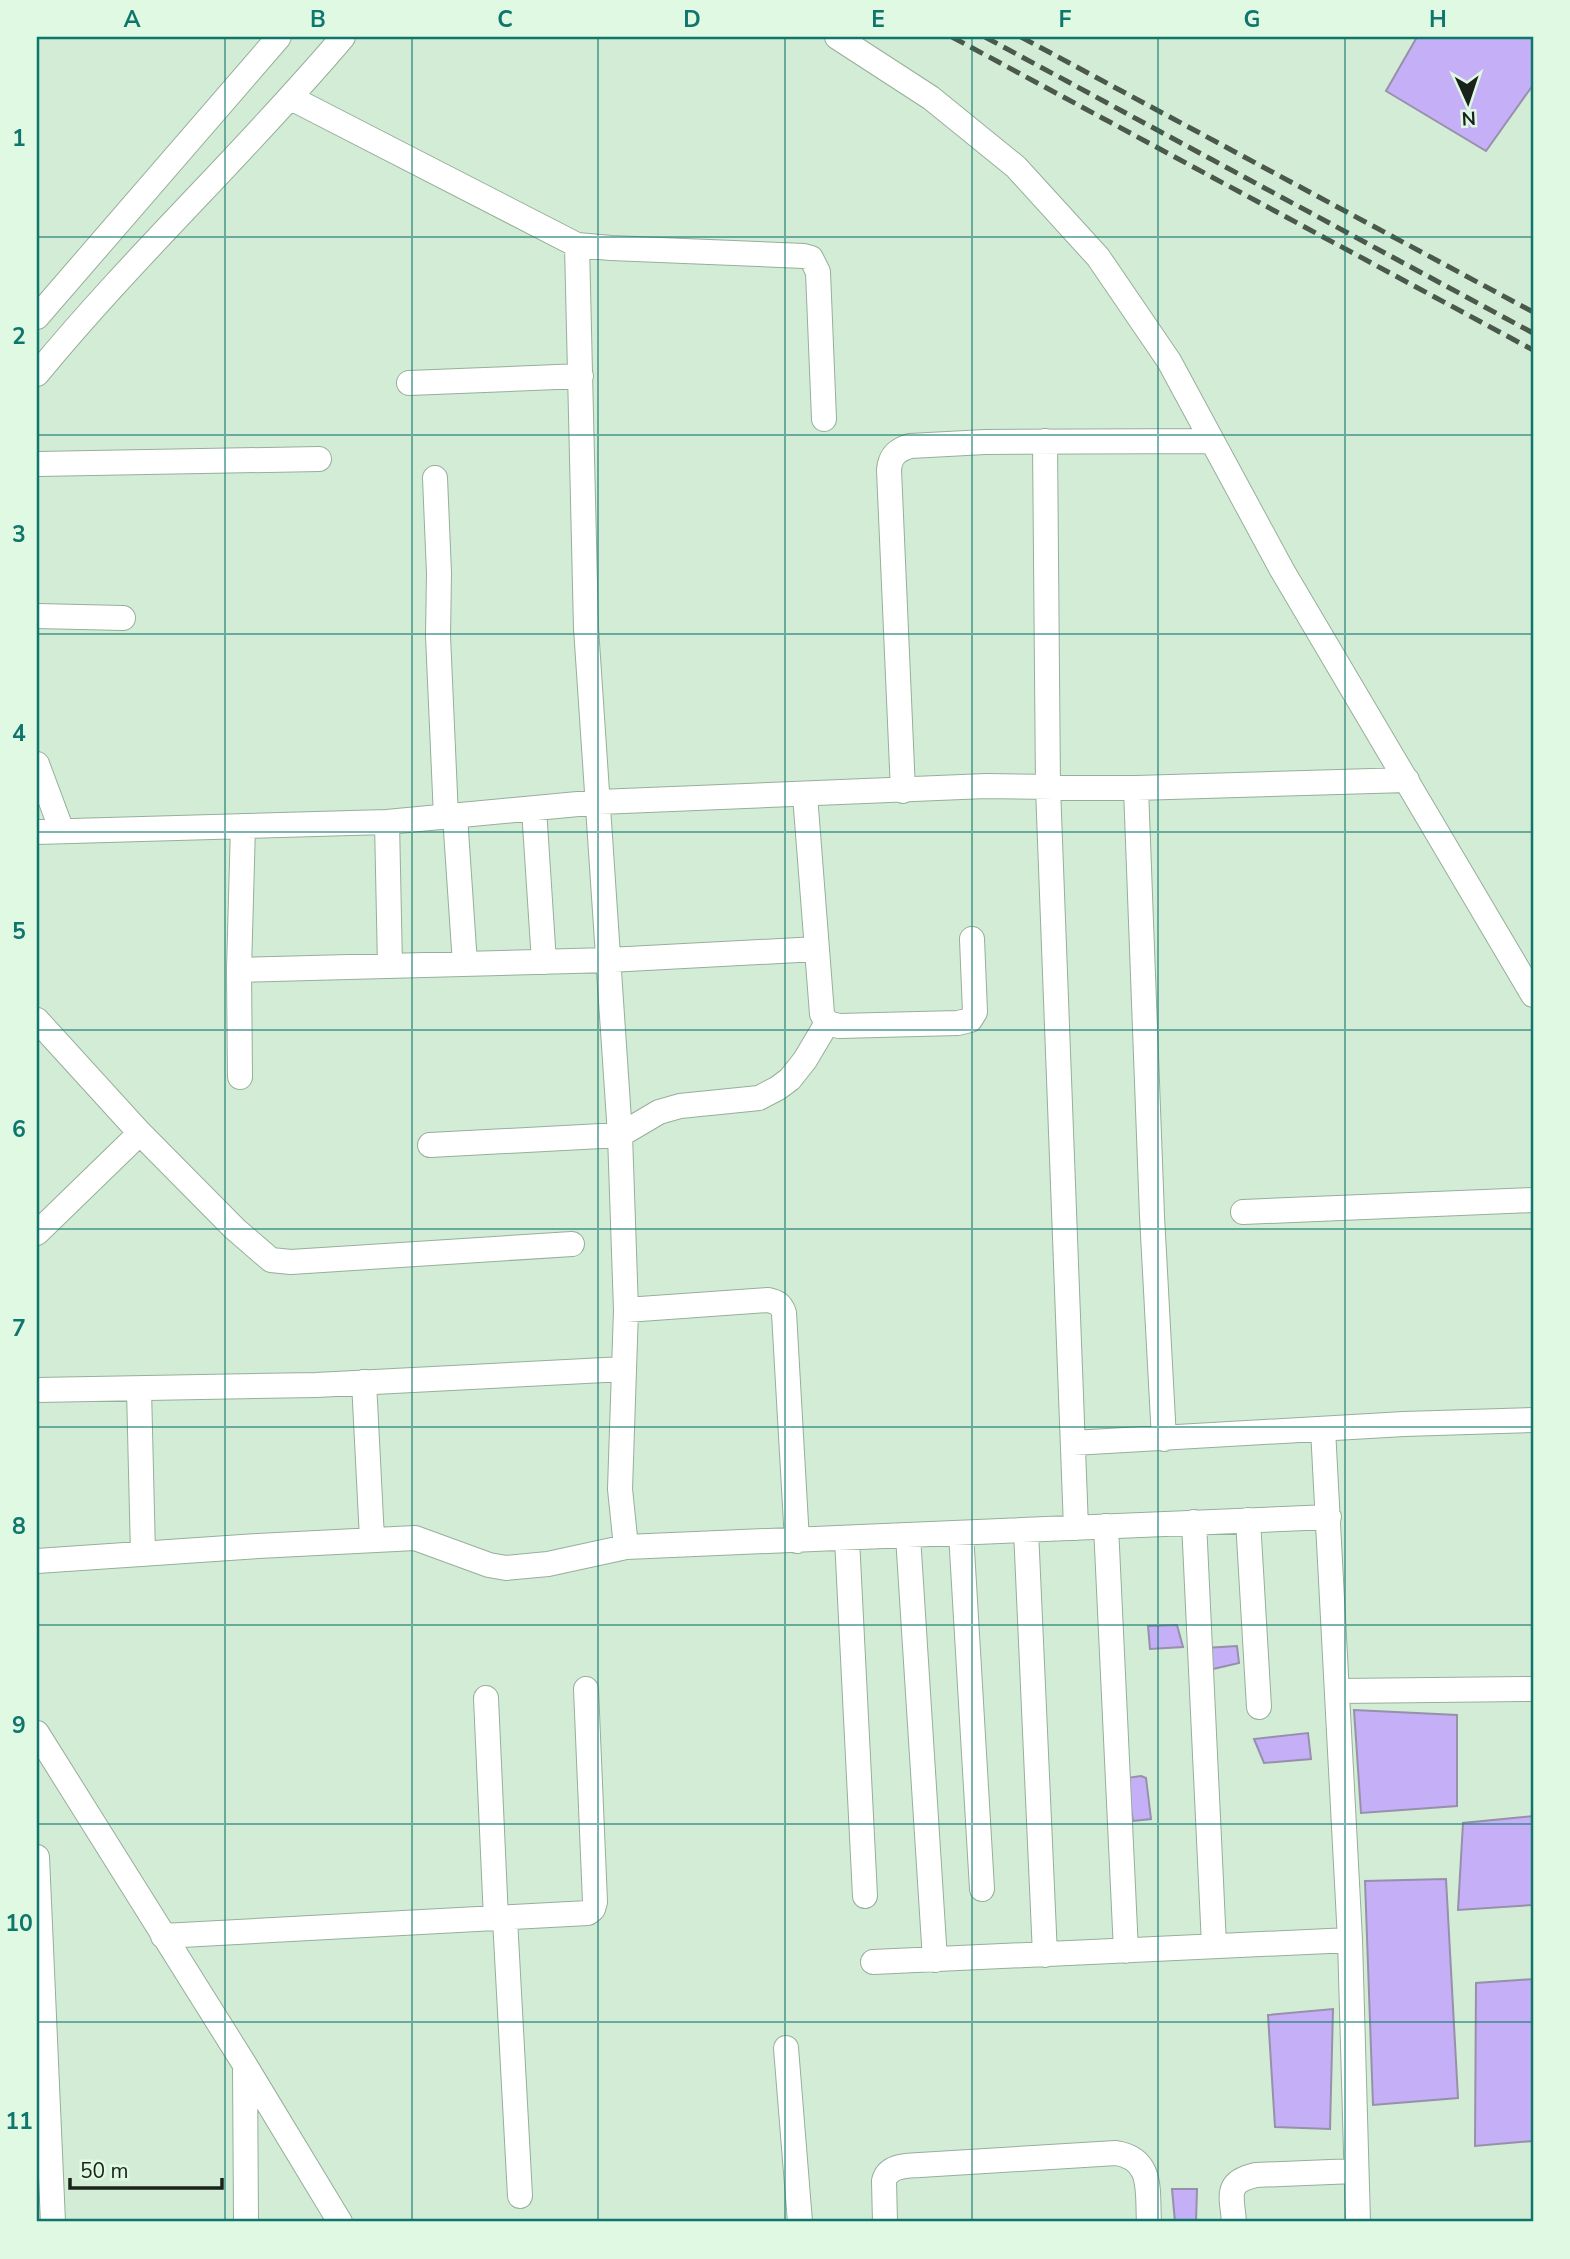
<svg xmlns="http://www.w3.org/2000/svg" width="1570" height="2259" font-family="'Nunito Sans',sans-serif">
	<rect width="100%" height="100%" fill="#d2ecd5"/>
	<path fill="#c5b0f8" stroke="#9790ab" stroke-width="2" d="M1417,37h116v48l-47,66 -100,-60z
		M1177,1625l6,22 -33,2 -2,-23z
		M1237,1646l2,17 -26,6 -8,-21z
		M1354,1710l103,5v91l-96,7z
		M1308,1733l3,26 -47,4 -10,-24z
		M1141,1776l5,2 5,41 -18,2 -7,-43z
		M1533,1816v89l-75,5 5,-87z
		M1446,1879l12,219 -85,7 -8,-224z
		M1533,1979v162l-58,5 1,-163z
		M1333,2009l-3,120 -55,-2 -7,-112z
		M1172,2189h25l-1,33h-21z"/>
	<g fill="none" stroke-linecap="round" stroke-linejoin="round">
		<defs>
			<path id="minor" d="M837,37l94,61 85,69 82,90 71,104 113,209 251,425
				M291,98l286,147 34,3 193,8 7,2 7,14 6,147
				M577,245l9,383 34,507 6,175 -6,179 6,58
				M37,317l242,-280
				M37,374c96,-117 208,-221 306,-337
				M409,383l172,-7
				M1045,441l3,347 28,740
				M37,464l282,-5
				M435,478l4,95 -1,63 8,181
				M37,616l86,2
				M37,764l25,67
				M1136,788l16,428 12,223
				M903,791l-14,-321c1,-14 8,-20 21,-24l75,-4 227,-1
				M805,795l17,219 5,9 12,3 119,-3 12,-3 5,-8 -3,-73
				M534,809l10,153
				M455,816l10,148
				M387,822l3,144
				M37,832l350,-10 212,-20 387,-16 150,2 271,-8
				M239,970l370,-10 208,-11
				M37,1020l103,113 95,96 36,31 20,2 281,-18
				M240,1077l-1,-107 4,-144
				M430,1145l190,-10 39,-23 21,-6 79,-8 19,-10 12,-9 15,-19 22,-37
				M1243,1212l290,-12
				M37,1233l103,-100
				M626,1310l142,-10c9,2 13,4 16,13l13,228
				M364,1382l8,157
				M139,1389l4,165
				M37,1390l279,-5 308,-16
				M1323,1429l27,511 8,282
				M1073,1443l331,-19 129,-4
				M1248,1520l11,187
				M1194,1522l20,423
				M1106,1526l20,425
				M1026,1530l19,425
				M961,1533l21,356
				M908,1536l27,424
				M847,1539l18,357
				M37,1561l221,-15 157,-8 74,27 17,3 42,-4 78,-17 703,-30
				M1339,1691l194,-2
				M486,1698l10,221
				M37,1733l208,332 95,157
				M37,1857l16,365
				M505,1919l15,277
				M163,1936l425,-23 5,-4 2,-7 -9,-213
				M873,1962l477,-22
				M786,2048l14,174
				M245,2065l1,157
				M885,2222l-1,-41c4,-16 23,-15 36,-16l196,-12c38,6 31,39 33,69
				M1234,2222c-2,-26 -10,-40 22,-47l99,-4"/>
		</defs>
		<use href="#minor" stroke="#97af9a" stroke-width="26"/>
		<use href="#minor" stroke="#fff" stroke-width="24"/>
		<path stroke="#4b584c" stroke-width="5" stroke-dasharray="14 7" stroke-linecap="butt" d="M952,37l581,313
			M985,37l548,296
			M1021,37l512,275"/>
	</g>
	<path fill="none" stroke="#0f766e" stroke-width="2" stroke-opacity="0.55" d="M225,37v2185M412,37v2185M598,37v2185M785,37v2185M972,37v2185M1158,37v2185M1345,37v2185M37,237h1496M37,435h1496M37,634h1496M37,832h1496M37,1030h1496M37,1229h1496M37,1427h1496M37,1625h1496M37,1824h1496M37,2022h1496"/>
	<rect width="1570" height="2259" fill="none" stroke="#dff9e2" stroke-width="77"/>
	<g transform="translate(1468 102) rotate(177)" stroke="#dff9e2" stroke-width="5" paint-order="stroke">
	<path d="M0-5L12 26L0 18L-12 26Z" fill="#1a231b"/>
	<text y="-10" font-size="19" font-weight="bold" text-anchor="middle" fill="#1a231b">N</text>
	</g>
	<path d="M70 2178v10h152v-10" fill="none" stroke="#1a231b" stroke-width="3.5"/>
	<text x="80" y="2178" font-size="21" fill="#1a231b" stroke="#dff9e2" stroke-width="5" paint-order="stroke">50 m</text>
	<rect x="38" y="38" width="1494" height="2182" fill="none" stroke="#0f766e" stroke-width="2.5"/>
	<g font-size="23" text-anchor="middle" font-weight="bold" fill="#0f766e">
		<text x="132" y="27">A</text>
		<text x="318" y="27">B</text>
		<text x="505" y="27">C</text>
		<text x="692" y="27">D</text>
		<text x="878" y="27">E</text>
		<text x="1065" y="27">F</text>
		<text x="1252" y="27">G</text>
		<text x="1438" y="27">H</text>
		<text x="19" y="146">1</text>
		<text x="19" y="344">2</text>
		<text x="19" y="542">3</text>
		<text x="19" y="741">4</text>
		<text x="19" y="939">5</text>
		<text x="19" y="1137">6</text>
		<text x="19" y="1336">7</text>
		<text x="19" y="1534">8</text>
		<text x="19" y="1733">9</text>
		<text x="19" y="1931">10</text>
		<text x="19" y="2129">11</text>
	</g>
</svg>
